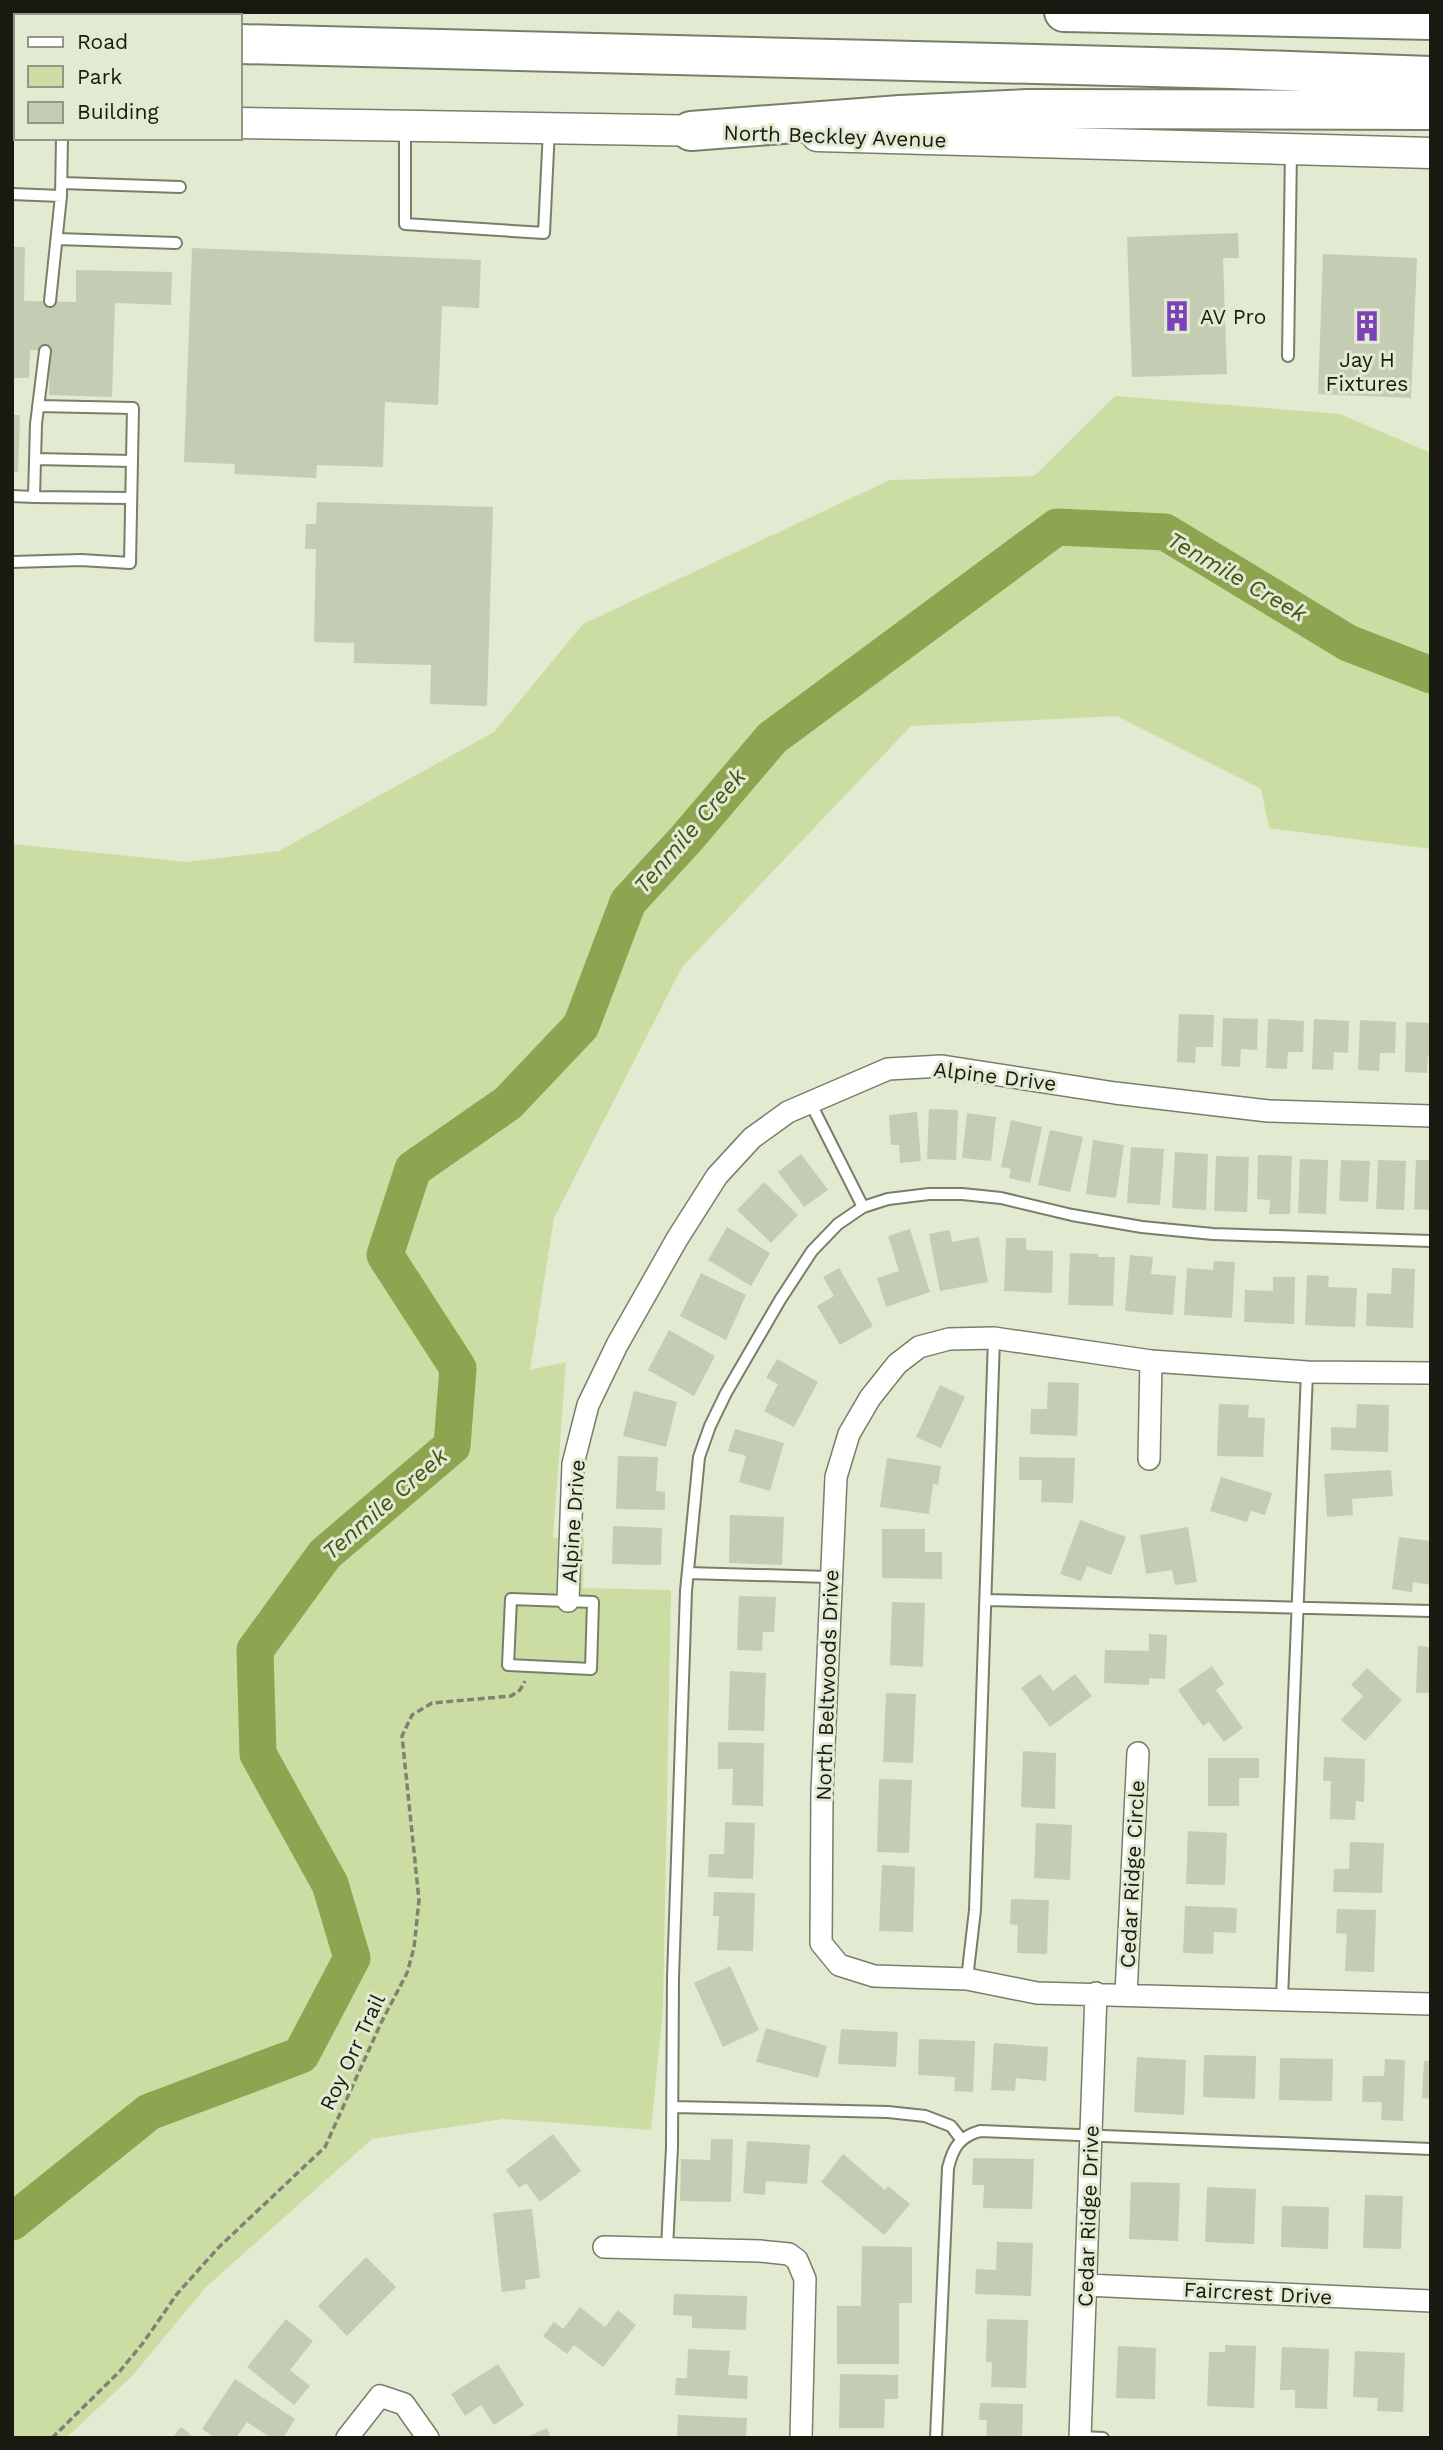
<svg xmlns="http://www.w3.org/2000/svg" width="1443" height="2450" font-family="'Work Sans',sans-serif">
	<rect width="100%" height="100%" fill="#e2ead1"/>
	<path fill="#cbdda2" d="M1115,396l225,18 91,39v396l-162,-21 -8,-39 -144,-73 -206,10 -229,241 -128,251 -24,152 36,-8 -13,176 31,1 -1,49 88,2 -8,419 -12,121 -148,-11 -131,20 -167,149 -73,88 -66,62h-54v-1594l175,18 92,-11 215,-119 89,-108 307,-144 144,-4z"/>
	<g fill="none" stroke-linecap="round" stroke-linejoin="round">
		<path stroke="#8da450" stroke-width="37" d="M12,2222l137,-110 152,-57 51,-97 -22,-74 -72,-130 -3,-104 70,-96 127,-108 6,-78 -73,-113 28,-86 95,-66 73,-77 47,-124 58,-63 86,-101 285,-211 108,5 183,111 83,32"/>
	</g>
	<path fill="#c4cdb4" d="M1238,233l1,25h-16l4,116 -95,3 -5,-140z
		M12,247h13l-1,54 52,1v-32l96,2 -1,33 -56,-2 -3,94 -63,-2 1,-44 -20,-1 -1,28h-17z
		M192,248l289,12 -2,48 -37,-2 -4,99 -53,-3 -2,65 -66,-2 -1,13 -82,-4 1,-10 -51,-2z
		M1323,254l94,4 -6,140 -93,-4z
		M12,415h8l-2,57h-6z
		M317,502l176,5 -6,199 -57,-2 1,-39 -77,-2v-20l-40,-1 2,-93h-11l1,-25h10z
		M1179,1014l35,1 -1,32h-17l-1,16 -18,-1z
		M1223,1018l35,1 -1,31 -16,-1 -1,18 -19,-1z
		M1268,1019l36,2 -1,31h-15l-1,17 -21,-1z
		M1314,1019l35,2 -1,32 -14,-1 -1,18 -21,-1z
		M1360,1020l36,2 -1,31h-15l-1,18 -21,-1z
		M1406,1022l25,1v32h-3l-1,18 -22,-1z
		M929,1109l29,1 -2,50 -29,-1z
		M917,1112l4,49 -21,2 -1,-18h-8l-2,-30z
		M967,1113l29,4 -5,44 -29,-3z
		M1011,1120l31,7 -12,56 -21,-5 2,-9 -10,-2z
		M1050,1130l33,7 -13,55 -32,-7z
		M1093,1140l31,5 -8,53 -30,-4z
		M1131,1147l33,2 -4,56 -33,-2z
		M1175,1152l33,2 -2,56 -34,-2z
		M801,1154l27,36 -24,17 -26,-35z
		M1258,1155l34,1 -2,58h-21l1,-14 -13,-1z
		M1216,1156l33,1 -2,55 -33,-1z
		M1300,1159l28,1 -2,54 -28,-1z
		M1341,1160l29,1 -2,41 -29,-1z
		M1378,1160l28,1 -2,49 -28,-1z
		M1416,1160h15v50l-17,-1z
		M764,1182l34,33 -27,28 -34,-33z
		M727,1227l43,26 -19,33 -43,-26z
		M910,1229l20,63 -44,15 -9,-29 22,-7 -11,-35z
		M950,1230l2,12 27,-5 9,45 -48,9 -11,-57z
		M1006,1238h20v12l27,1 -1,42 -48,-2z
		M1070,1253l28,1v3h17l-2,49 -45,-1z
		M1130,1255l23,2 -2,17 25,2 -3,39 -48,-4z
		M1214,1261l21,1 -3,56 -48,-3 3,-47 26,2z
		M839,1268l34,58 -33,19 -23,-39 17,-10 -11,-19z
		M1392,1268l23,1 -2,59 -47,-2 1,-33 24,1z
		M701,1273l45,22 -20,45 -46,-24z
		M1307,1275l22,1 -1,11 29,1 -2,39 -50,-2z
		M1273,1277h22l-1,47 -50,-2 1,-32 28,1z
		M669,1330l46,26 -21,40 -46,-26z
		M777,1359l41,23 -24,45 -30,-16 14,-27 -12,-6z
		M1048,1382l31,1 -2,53 -47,-2 1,-25h16z
		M940,1385l25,12 -24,51 -25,-11z
		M634,1391l43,11 -11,45 -43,-11z
		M1219,1404l30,1 -1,12 17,1 -2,39 -46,-1z
		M1357,1404l32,1 -1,47 -57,-2v-23l25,1z
		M735,1429l49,14 -14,48 -31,-9 7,-26 -18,-5z
		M618,1456l40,1 -2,34 9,1v18l-49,-1z
		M1019,1457l56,1 -2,45 -32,-1 1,-22h-23z
		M887,1458l54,8 -3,19 -5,-1 -4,30 -49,-7z
		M1391,1470l2,26 -41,3 1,16 -26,2 -3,-43z
		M1221,1477l51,16 -7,22 -14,-4 -4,11 -37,-11z
		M730,1515l54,2 -2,48 -53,-2z
		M1080,1520l46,17 -15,38 -24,-9 -6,15 -21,-7z
		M613,1526l49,2 -1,37 -49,-1z
		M1188,1527l9,55 -22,3 -3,-15 -26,4 -6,-39z
		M882,1529h43v23h17v27l-60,-1z
		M1399,1537l32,4v44l-18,-3 -1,10 -20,-3z
		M739,1596l37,1 -2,35h-11l-1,19 -25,-1z
		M892,1602l33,1 -2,64 -33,-2z
		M1149,1634l18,1 -2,44 -16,-1v7l-45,-2 1,-33 44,1z
		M1418,1646l13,1v46h-15z
		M1212,1666l12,18 -8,6 27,38 -19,14 -15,-20 -6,4 -25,-36z
		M1367,1668l35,32 -37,41 -24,-21 22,-24 -12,-11z
		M730,1671l36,2 -2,58 -36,-1z
		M1040,1674l13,17 22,-17 17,22 -42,31 -29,-39z
		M886,1693l30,1 -3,69 -30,-1z
		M718,1742l46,1 -1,63 -31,-1 1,-36h-15z
		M1023,1751l33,2 -1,56 -34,-2z
		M1324,1757l41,2 -1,43 -8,-1 -1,19 -25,-1 1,-38h-8z
		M1208,1758h51v20h-20v28h-31z
		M879,1779l33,1 -3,73 -32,-1z
		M725,1822l30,1 -2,56 -45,-2 1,-23h15z
		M1036,1823l36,2 -2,55 -36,-2z
		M1188,1831l39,2 -2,52 -39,-1z
		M1350,1842l34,1 -2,50 -49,-1 1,-23h15z
		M882,1865l33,2 -2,65 -34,-1z
		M714,1892l41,1 -2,58 -36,-1 2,-34h-6z
		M1011,1899l38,1 -2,54 -30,-1 1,-28 -8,-1z
		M1185,1906l52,2 -1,25 -22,-1 -1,22 -30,-1z
		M1337,1909l39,1 -2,62 -29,-1 2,-37 -11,-1z
		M730,1966l29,64 -36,17 -29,-64z
		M766,2028l61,18 -9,32 -62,-16z
		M841,2029l57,3 -2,35 -58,-3z
		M919,2039l56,2 -2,51 -19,-1 1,-14 -37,-2z
		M994,2043l54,4 -2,34 -30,-3 -1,13 -24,-1z
		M1204,2055l52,1 -1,43 -52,-2z
		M1137,2057l49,3 -2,55 -50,-3z
		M1280,2058l53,1 -1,42 -53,-1z
		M1385,2059l20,1 -2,61 -22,-1 1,-18h-20l1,-26h21z
		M1424,2061h7v38l-9,-1z
		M553,2134l28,37 -41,31 -14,-19 -7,5 -13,-18z
		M711,2139h22l-2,63 -51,-1 1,-42 29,1z
		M747,2141l63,4 -3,39 -41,-3 -1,14 -22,-2z
		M843,2154l42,36 3,-4 22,18 -26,31 -63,-53z
		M973,2158l61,1 -2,50 -49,-1 1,-23h-12z
		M1131,2182l49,1 -2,58 -49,-2z
		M1207,2187l49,2 -2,55 -49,-2z
		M1365,2195l38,1 -2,53 -38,-1z
		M1282,2206l47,1 -1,42 -47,-2z
		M532,2209l8,69 -15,2 1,9 -24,3 -9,-79z
		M997,2242l36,1 -2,53 -56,-2 1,-25 20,1z
		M862,2246l50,1v56h-13v61h-62v-58h24z
		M366,2257l30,30 -49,49 -29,-30z
		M674,2294l73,2 -1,34 -54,-2v-12l-19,-1z
		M580,2307l25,20 13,-17 18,15 -33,42 -29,-22 -7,9 -24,-18 11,-14 9,7z
		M286,2319l27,22 -23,29 20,16 -16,19 -47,-38z
		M987,2319l41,1 -2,68 -35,-1 1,-25h-6z
		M1225,2345l31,1 -2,62 -47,-2 2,-54h16z
		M1118,2346l38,2 -1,51 -39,-1z
		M1282,2347l47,2 -2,60 -32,-1v-18h-15z
		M688,2349l42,2 -2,24 20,1 -1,23 -72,-4 1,-17h11z
		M1355,2351l50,2 -2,59 -26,-1 1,-13 -25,-1z
		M498,2364l26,41 -30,20 -13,-20 -16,11 -14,-22z
		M840,2374l58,1v24h-13l-1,29h-45z
		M235,2379l60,40 -12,19h-12l-24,-16 -11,16h-21l-13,-9z
		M980,2403l43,1 -1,34h-36l1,-18h-8z
		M678,2415l69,3 -1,19 -69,1z
		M181,2427l14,11h-23z
		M547,2428l4,10h-26z"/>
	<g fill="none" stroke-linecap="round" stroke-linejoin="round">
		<defs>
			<path id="lane" d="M405,127v97l139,9 5,-104
				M62,183l118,4
				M12,194l49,2 1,-58
				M57,239l119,4
				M50,301l11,-105
				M1288,356l3,-205
				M35,459l97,2
				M12,496l22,1 2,-73 9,-73
				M34,497l97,1
				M12,562l69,-2 49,3 3,-155 -95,-2
				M810,1102l53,105
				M688,1573l142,4
				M511,1599l82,3 -2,67 -83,-4z
				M986,1600l445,11
				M967,1979l8,-69 19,-572
				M1282,1999l25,-627
				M673,2107l215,5 37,4 26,10 10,13
				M667,2248l5,-101 1,-169 13,-387 13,-134 11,-31 16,-33 54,-93 32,-49 26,-27 25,-17 25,-8 41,-5h33l39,4 71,17 70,12 71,7 218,7
				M1080,2437l23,1
				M936,2438l12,-270c5,-20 11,-31 32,-37l451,18"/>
			<path id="street" d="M1431,1373l-124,-1 -156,-11 -157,-23 -45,1 -30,8 -22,17 -27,34 -21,36 -13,43 -14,314 -1,152 18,22 35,11 93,3 70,14 394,11
				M1149,1459l2,-98
				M568,1601l5,-137 15,-59 29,-60 60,-106 40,-63 35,-38 36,-26 100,-43 54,-3 173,27 153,18 163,5
				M1126,1994l12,-241
				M604,2247l156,4 29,3 8,6 8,19 -4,159
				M1086,2285l345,16
				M347,2438l33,-42 24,8 24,34
				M1080,2438l16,-445"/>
			<path id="secondary" d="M12,118h4
				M240,123l472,8
				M817,136l614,17"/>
			<path id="highway" d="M1064,12l367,8
				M12,38h4
				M240,44l991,25 200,7
				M691,131l209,-16 128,-6 403,1"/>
		</defs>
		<use href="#lane" stroke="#787f69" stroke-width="14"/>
		<use href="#street" stroke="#787f69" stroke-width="24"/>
		<use href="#secondary" stroke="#787f69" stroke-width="33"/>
		<use href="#highway" stroke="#787f69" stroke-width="42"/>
		<path stroke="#7e8373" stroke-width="3.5" stroke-dasharray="7 3.5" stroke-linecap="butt" d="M52,2438l68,-67 23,-28 34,-49 41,-46 107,-101 56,-124 26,-50 7,-25 5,-48 -17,-164 10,-21 20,-12 79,-7 9,-6 5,-9"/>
		<use href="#lane" stroke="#fff" stroke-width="10"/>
		<use href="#street" stroke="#fff" stroke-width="21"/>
		<use href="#secondary" stroke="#fff" stroke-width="30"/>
		<use href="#highway" stroke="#fff" stroke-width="38"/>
	</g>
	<defs>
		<symbol id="building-bare" viewBox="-9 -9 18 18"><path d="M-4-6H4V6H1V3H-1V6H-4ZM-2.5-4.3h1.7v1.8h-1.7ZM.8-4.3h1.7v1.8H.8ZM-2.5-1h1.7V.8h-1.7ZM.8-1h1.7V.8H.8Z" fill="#7a41b8" stroke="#e2ead1" stroke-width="2.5" paint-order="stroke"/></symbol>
	</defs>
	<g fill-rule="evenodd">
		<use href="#building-bare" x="1155" y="294" width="44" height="44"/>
		<use href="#building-bare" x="1345" y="304" width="44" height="44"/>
	</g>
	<g text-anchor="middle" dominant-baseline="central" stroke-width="6" stroke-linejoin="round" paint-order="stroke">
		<g font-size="21" fill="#181a12" stroke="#e2ead1">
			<text transform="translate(835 136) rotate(2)">North Beckley Avenue</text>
			<text transform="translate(995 1076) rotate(7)">Alpine Drive</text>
			<text transform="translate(573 1521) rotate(-86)">Alpine Drive</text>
			<text transform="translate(827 1685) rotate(-88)">North Beltwoods Drive</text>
			<text transform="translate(1132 1874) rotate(-87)">Cedar Ridge Circle</text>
			<text transform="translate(352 2052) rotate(-65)">Roy Orr Trail</text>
			<text transform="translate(1088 2216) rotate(-88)">Cedar Ridge Drive</text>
			<text transform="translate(1258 2293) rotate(3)">Faircrest Drive</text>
		</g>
		<g font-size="21" fill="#181a12" stroke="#e2ead1" text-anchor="start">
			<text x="1200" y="316">AV Pro</text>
			<text x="1367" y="359" text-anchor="middle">Jay H<tspan x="1367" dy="24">Fixtures</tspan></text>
		</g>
		<g font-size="23" font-style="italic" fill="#455418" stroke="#e2ead1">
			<text transform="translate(1237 577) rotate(30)">Tenmile Creek</text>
			<text transform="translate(690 831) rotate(-49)">Tenmile Creek</text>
			<text transform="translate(385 1504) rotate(-41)">Tenmile Creek</text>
		</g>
	</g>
	<rect width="1443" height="2450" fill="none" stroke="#181a12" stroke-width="28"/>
	<rect x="14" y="14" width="228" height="126" fill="#e2ead1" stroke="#919785" stroke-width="2"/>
	<rect x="28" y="37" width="35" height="10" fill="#ffffff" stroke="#919785" stroke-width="2"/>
	<text x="77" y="49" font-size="21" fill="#181a12">Road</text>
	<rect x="28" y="66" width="35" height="21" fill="#cbdda2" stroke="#919785" stroke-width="2"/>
	<text x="77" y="84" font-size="21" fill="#181a12">Park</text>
	<rect x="28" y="102" width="35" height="21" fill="#c4cdb4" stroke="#919785" stroke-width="2"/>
	<text x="77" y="119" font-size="21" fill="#181a12">Building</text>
</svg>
